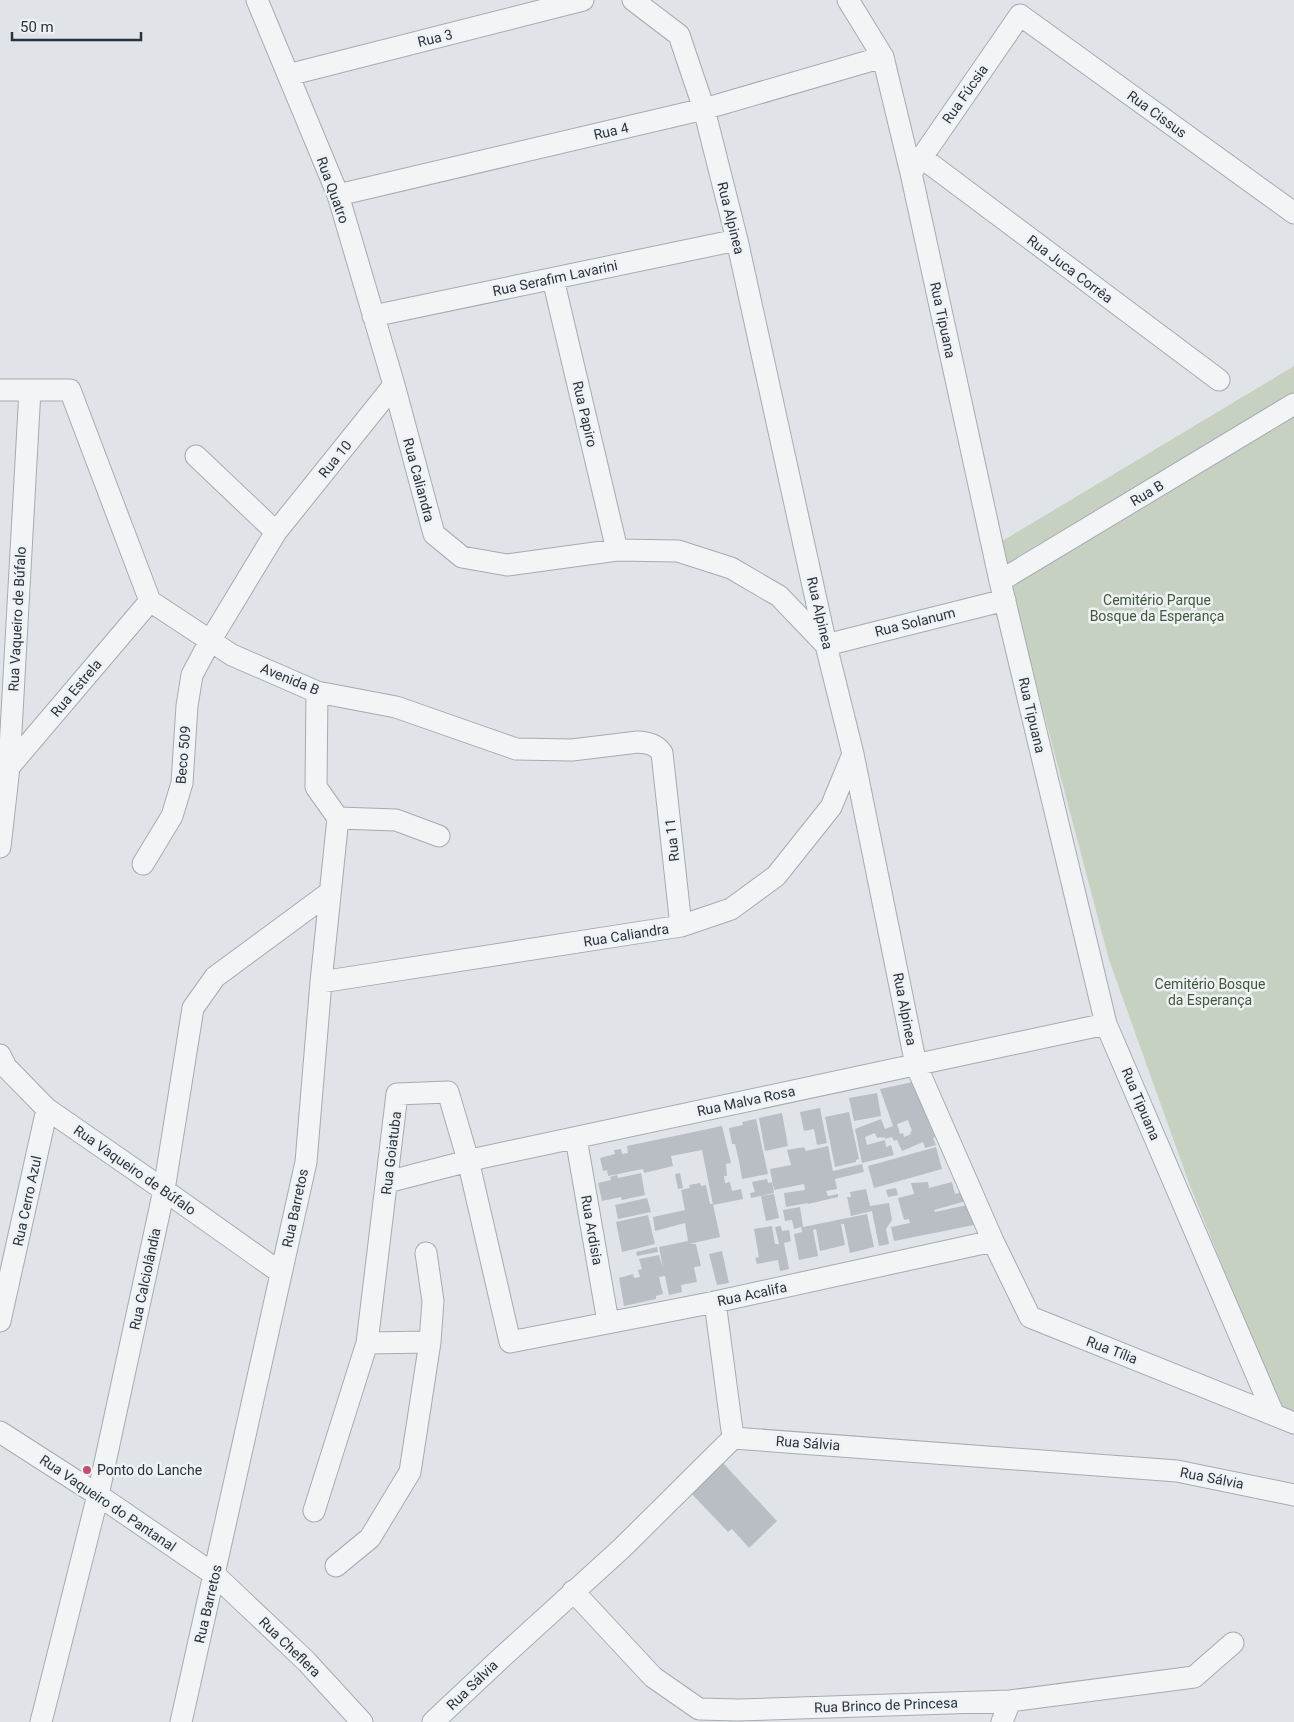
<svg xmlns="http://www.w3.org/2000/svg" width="1294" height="1722" font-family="Roboto,sans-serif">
	<rect width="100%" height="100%" fill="#e0e4e8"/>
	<path fill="#c7d1c2" d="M1294,366v1047l-16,-9 -89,-221 -80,-223 -110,-417z"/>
	<path fill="#b8bec4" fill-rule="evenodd" d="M917,1081l10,31 -2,1 10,24 -2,1 3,7 -11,3 -2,-6 -21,9 -5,-11 -3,1 -2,-4 -7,2v-2l-3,1 -1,-1 -4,1 -2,-5 -10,4 2,8 18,-5 1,7 5,-2 3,10 -32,8 -7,-34 26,-10 4,10 8,-3 -13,-37zM908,1120l4,11 -2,1 1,2 -7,3 -1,-4 -3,1 -3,-10z
		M877,1093l4,23 -27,5 -5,-23z
		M820,1108l7,35 -10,2 -3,-16 -10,2 -4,-19z
		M849,1112l10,47 -3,1v2l-21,5 -10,-50z
		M782,1113l6,33 -23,5 -6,-33z
		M756,1119l12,55 -26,5 -3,-18 -4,-17h-3l-3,-16 14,-3 -1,-3z
		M722,1126l9,37 -5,1 1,12h-3l1,7 5,-1 2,9 9,-2 2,10 -30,6 -11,-55 -31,6 2,10 -29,7 -1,-4 -35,7 -1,-6 -4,1 -3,-13 15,-4 -1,-4 7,-1 1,5 6,-1 -1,-7z
		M828,1146l5,25 29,-7 2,8 -29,7 2,10 -11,2 2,5 10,-2v3l-30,7v-1l-22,4 -2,-14 21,-3 -1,-6 -30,6 -4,-21 21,-4 -4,-15 17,-3 2,4z
		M936,1147l6,22 -68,19 -6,-22z
		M641,1173l4,22 -23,5 -1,-3 -19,4 -4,-18 13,-3 -1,-3 7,-2 1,3z
		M680,1173l3,15 -5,1 -3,-15z
		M767,1179l1,4 4,-1 2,11 -23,5 -1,-5 5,-1 -3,-10z
		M928,1182l1,6 23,-6 3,12 7,-2 4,9 -32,9 1,2 32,-7 7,20 -80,16 -3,-14 19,-4 -1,-4 -5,1 -6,-22 16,-4 -3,-11z
		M700,1183l1,3 5,-1 4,19h3l7,33 -31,7h7l5,22 -7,1 3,15 -16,3 1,7 -13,3 -4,-19 -6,1 4,17 -7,2v3l-32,7 -5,-28 14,-4 1,4 6,-1 -2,-7 4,-1 -3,-10 20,-4 4,13 -4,-21 29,-6 -3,-18 -30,8 -2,-14 32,-7 -4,-20 9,-2 -1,-3z
		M896,1188l2,7 -10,2 -2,-7z
		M866,1189l4,17 19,-3 3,17 -6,9 3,15 -10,2 -7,-35 -21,5 -4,-19h4l-1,-5z
		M774,1194l5,24 -13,3 -5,-25z
		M647,1198l4,14 -33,7 -3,-14z
		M800,1207l3,20 64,-13 7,33 -24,6 -6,-29h-3l4,21 -25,6 -4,-22 -3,1 5,26 -19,4 -5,-26 8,-2 -1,-5 -7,2 -2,-9 -7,1 -2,-11z
		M648,1215l7,29 -33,8 -6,-30z
		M772,1226l3,18h4l-4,-17 6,-1 1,5 7,-1 2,11 -7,2 5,26 -9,2 -2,-11 -21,4 -2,-6 4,-1 -5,-28z
		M657,1247l1,5 -21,4 -1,-4z
		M722,1251l7,32 -12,2 -8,-31z
		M721,1461l56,60 -28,27 -17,-19 -4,3 -39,-41z"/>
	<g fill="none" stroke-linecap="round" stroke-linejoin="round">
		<defs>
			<path id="minor" d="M257,0l81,195 56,190 40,149 28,23 45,8 110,-15 61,1 53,17 48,28 47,49 179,-45
				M633,0l46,35 25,74 33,131 89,405 27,109 63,311 77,176 37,76 264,106
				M848,0l35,57 28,116 89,408 106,443 167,389
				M288,75l295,-75
				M921,157l298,223
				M911,173l109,-158 274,198
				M338,195l366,-86 179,-52
				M553,279l64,271
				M373,316l364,-76
				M0,390h70l80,211 82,54 85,37 79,15 120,42 56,1 66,-8c10,1 18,2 24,11l19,173
				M196,456l80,76
				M1000,581l294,-177
				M5,767h4l141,-166
				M338,818l58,2 43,16
				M0,847l9,-80 21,-377
				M143,864l29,-48 10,-33 5,-77 5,-31 18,-34 66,-109 118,-147
				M321,982l360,-56 50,-17 45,-33 55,-69 22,-53
				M0,1055l6,12 41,42 117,81 117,83
				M576,1138l32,184
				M387,1182l93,-24 626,-134
				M715,1302l18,136
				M0,1321l47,-212
				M367,1343l63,-1
				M0,1432l98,63 117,80 91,86 56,61
				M314,1511l53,-168 30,-249 51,-2 20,68 42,182 205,-40 278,-61
				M336,1566l34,-28 40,-66 20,-130 3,-41 -7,-48
				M573,1591l80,86 46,32 39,1 272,-9 184,-24 39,-34
				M41,1722l57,-227 66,-305 29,-182 22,-31 114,-84
				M181,1722l125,-560 15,-180 17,-164 -22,-31 1,-95
				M433,1722l67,-63 122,-111 111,-110 444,33 117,24
				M1002,1722l8,-21"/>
		</defs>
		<use href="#minor" stroke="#a6abb1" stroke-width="23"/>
		<use href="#minor" stroke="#f2f4f6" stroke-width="21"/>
	</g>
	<circle fill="#c0516e" stroke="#eff2f5" stroke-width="2" cx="87" cy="1470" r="5"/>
	<g text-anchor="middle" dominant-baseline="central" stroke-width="5" stroke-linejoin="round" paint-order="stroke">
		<g font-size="14" fill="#2a333d" stroke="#eff2f5">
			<text transform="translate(435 38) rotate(-14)">Rua 3</text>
			<text transform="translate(965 94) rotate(-55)">Rua Fúcsia</text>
			<text transform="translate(1157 114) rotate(36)">Rua Cissus</text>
			<text transform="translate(611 131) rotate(-13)">Rua 4</text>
			<text transform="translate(333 190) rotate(70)">Rua Quatro</text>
			<text transform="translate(731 218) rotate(76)">Rua Alpinea</text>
			<text transform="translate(1070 269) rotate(37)">Rua Juca Corrêa</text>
			<text transform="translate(555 278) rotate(-12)">Rua Serafim Lavarini</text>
			<text transform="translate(943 320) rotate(78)">Rua Tipuana</text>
			<text transform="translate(585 414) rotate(77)">Rua Papiro</text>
			<text transform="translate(335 459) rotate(-51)">Rua 10</text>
			<text transform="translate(419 480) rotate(75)">Rua Caliandra</text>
			<text transform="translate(1147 493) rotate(-31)">Rua B</text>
			<text transform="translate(820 613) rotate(77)">Rua Alpinea</text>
			<text transform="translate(17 619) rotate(-87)">Rua Vaqueiro de Búfalo</text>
			<text transform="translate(915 622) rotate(-14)">Rua Solanum</text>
			<text transform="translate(290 679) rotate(22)">Avenida B</text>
			<text transform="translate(76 688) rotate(-50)">Rua Estrela</text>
			<text transform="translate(1032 715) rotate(77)">Rua Tipuana</text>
			<text transform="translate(183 755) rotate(-85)">Beco 509</text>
			<text transform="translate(672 840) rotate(-96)">Rua 11</text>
			<text transform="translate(626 935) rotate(-9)">Rua Caliandra</text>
			<text transform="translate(905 1009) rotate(79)">Rua Alpinea</text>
			<text transform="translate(746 1101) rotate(-12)">Rua Malva Rosa</text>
			<text transform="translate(1141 1104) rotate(67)">Rua Tipuana</text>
			<text transform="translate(391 1153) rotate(-83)">Rua Goiatuba</text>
			<text transform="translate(135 1170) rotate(35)">Rua Vaqueiro de Búfalo</text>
			<text transform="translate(27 1201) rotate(-78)">Rua Cerro Azul</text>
			<text transform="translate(295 1208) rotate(-78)">Rua Barretos</text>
			<text transform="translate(592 1230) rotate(80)">Rua Ardisia</text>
			<text transform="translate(145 1279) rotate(-78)">Rua Calciolândia</text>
			<text transform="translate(752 1294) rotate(-12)">Rua Acalifa</text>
			<text transform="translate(1112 1350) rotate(21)">Rua Tília</text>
			<text transform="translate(808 1443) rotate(4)">Rua Sálvia</text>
			<text transform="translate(1212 1478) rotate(11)">Rua Sálvia</text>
			<text transform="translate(108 1503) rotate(34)">Rua Vaqueiro do Pantanal</text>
			<text transform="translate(208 1604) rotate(-77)">Rua Barretos</text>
			<text transform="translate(290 1647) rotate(44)">Rua Cheflera</text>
			<text transform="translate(472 1685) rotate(-44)">Rua Sálvia</text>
			<text transform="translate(886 1705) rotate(-2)">Rua Brinco de Princesa</text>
		</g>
		<g font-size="14" fill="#425839" stroke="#eff2f5">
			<text x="1157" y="600">Cemitério Parque<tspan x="1157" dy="16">Bosque da Esperança</tspan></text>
			<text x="1210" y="984">Cemitério Bosque<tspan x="1210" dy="16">da Esperança</tspan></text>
		</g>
		<g font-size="14" fill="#2a333d" stroke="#eff2f5" text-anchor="start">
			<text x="97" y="1470">Ponto do Lanche</text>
		</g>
	</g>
	<path d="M12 32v8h129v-8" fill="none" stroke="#2a333d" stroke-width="2.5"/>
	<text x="20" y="32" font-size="15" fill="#2a333d" stroke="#eff2f5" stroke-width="4" paint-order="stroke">50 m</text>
</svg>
